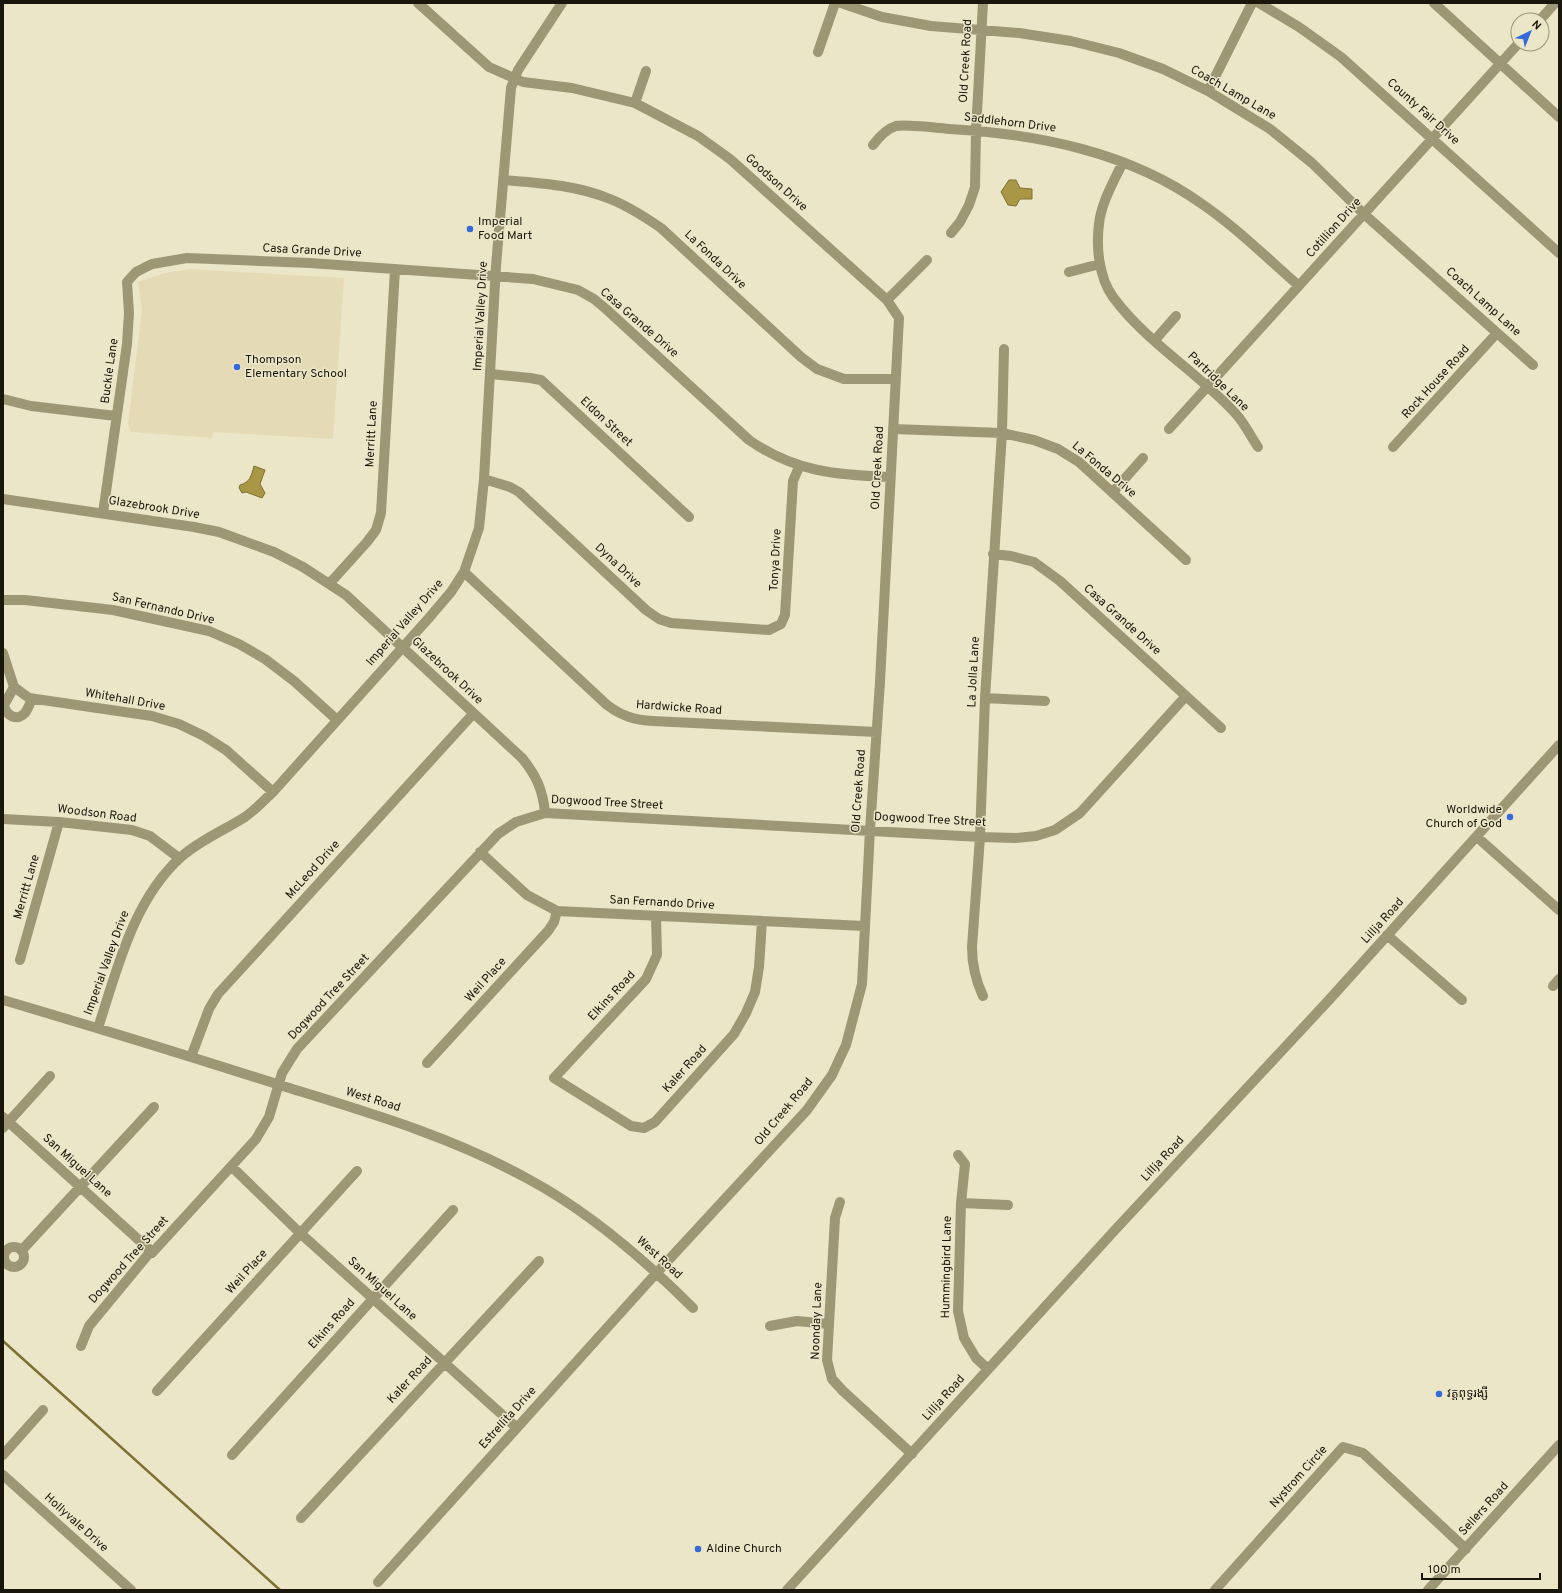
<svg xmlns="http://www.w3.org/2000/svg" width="1562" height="1593" font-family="Overpass,'Noto Sans Khmer',sans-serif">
	<rect width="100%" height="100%" fill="#ece6c8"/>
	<path fill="#e4dbb6" d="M189,269l155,9 -11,161 -120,-7 -1,6 -81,-6 -3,-8 14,-114 -4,-28 27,-9z"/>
	<path fill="#a99746" stroke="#7e7034" d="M1009,180h7l4,8 12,1v10h-12l-4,7 -8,-1 -7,-13z
		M254,466l11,4 -5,14 5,9 -3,5 -16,-6 -4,1 -3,-5 1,-3c10,-3 11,-8 14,-19z"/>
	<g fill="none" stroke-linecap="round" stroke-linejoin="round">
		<path stroke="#7e7034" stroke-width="2.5" d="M3,1341l277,249"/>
		<path stroke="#9e9776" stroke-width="10" d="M841,3l41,14 49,9 88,7 52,8 48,12 44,16 45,22 62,38 42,34 52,51 169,151
			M1259,3l40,24 42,30 218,196
			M1434,3l125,114
			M1540,20l15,-17
			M818,52l17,-49
			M1208,91l44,-88
			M635,103l11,-32
			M873,145c6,-8 13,-16 23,-19 9,-2 43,2 54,3 88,5 179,23 252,75 35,24 65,54 97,82
			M1123,162c-9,19 -22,41 -24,62 -3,23 0,54 14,73 32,44 87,77 123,117 9,10 15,23 22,33
			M504,180c36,3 72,5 106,19 18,7 35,18 51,29l140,129 16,12 27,10h51
			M951,233l9,-11 9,-17 6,-18 1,-56 7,-128
			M1069,272l31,-8
			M887,300l40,-40
			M1155,340l21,-24
			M491,374l39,4 11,2 148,137
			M3,399l28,7 85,10
			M893,429l109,4 32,7 24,9 21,13 107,98
			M1169,429l349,-385
			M1393,447l104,-114
			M484,479l26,8 9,5 127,118 13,9 12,4 98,7 12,-6 4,-9 8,-134 6,-14
			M1113,492l30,-34
			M3,499l191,28 25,5 55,20 29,15 43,28 176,163c14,17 21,32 23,55
			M103,513l24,-169 2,-31 -2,-31 9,-10 16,-8 35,-6 123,5 223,16 45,11 16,9 12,10 143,131c46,32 87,35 141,37
			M993,554l18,2 23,6 26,19 161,147
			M464,572l143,133c15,11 27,15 46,16l223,11
			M330,583l37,-41 9,-12 5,-17 14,-244
			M3,600h22l88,10 96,21 30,13 26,15 29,22 42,38
			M3,653l11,34 15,11 123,18 27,8 25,12 22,14 47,42
			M14,687l-10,18c2,10 12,17 21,8 3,-4 5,-10 7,-14
			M985,698l60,3
			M3,819l56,3 73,8 18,6 29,22
			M1477,837l82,73
			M480,852l47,43 30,16 307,15
			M656,916l1,39 -11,24 -92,99 77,48 13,2 11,-6 79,-88 12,-21 9,-21 4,-25 3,-46
			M1387,935l75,65
			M20,960l39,-138
			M1553,986l6,-7
			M983,996c-8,-17 -11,-31 -11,-49l8,-110 5,-139 17,-265 2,-84
			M3,1000c95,28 189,57 283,87 84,26 167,50 244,93 61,33 114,79 163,128
			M98,1028c19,-58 35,-128 83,-171 19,-17 42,-26 64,-40 10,-7 19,-17 28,-25l155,-173 23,-27 13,-20 15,-44 5,-49 12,-213 15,-178 7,-18 44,-67
			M191,1057l18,-48 9,-15 255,-280
			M427,1063l121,-132 6,-9 3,-11
			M3,1117l148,134
			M3,1128l47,-52
			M958,1155l7,9 -4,39 -3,108 6,27 12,20 12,11
			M232,1167l68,66 217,195
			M840,1202l-5,16 -8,142 5,19 11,12 69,63
			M961,1203l47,2
			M4 1257a10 10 0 1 1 20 0a10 10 0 1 1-20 0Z
			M22,1250l132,-143
			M770,1326l27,-5 31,3
			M81,1346l8,-20 62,-75 1,2 104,-114 13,-22 13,-44 15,-24 201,-215 18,-12 29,-9 435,24 35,1 21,-2 19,-6 25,-17 106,-117
			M157,1391l200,-220
			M3,1455l40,-45
			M232,1455l221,-245
			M3,1475l128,115
			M301,1518l238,-257
			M378,1582l273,-303 156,-169 25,-35 14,-30 16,-61 8,-154 10,-148 19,-364 -12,-18 -157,-141 -32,-23 -63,-33 -63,-15 -49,-6 -34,-15 -71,-64
			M787,1590l328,-360 213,-229 231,-256
			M1215,1590l128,-143 20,6 103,96
			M1428,1590l131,-145"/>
	</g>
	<g fill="#346ad9" stroke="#ece6c8" stroke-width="1.5">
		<circle cx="470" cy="229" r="4"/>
		<circle cx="237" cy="367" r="4"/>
		<circle cx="1510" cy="817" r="4"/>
		<circle cx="1439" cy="1394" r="4"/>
		<circle cx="698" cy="1549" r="4"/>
	</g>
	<g text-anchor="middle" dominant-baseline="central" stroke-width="3" stroke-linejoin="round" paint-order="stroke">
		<g font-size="12" fill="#19160b" stroke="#ece6c8">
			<text transform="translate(966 61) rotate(-87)">Old Creek Road</text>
			<text transform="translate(1233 93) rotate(30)">Coach Lamp Lane</text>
			<text transform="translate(1423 112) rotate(42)">County Fair Drive</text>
			<text transform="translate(1010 123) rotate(7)">Saddlehorn Drive</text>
			<text transform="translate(776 183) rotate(42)">Goodson Drive</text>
			<text transform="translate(1334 228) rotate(-48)">Cotillion Drive</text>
			<text transform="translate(312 251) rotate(3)">Casa Grande Drive</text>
			<text transform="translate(715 260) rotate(43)">La Fonda Drive</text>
			<text transform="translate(1483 302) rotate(42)">Coach Lamp Lane</text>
			<text transform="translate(481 316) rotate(-87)">Imperial Valley Drive</text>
			<text transform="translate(639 323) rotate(41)">Casa Grande Drive</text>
			<text transform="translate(110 371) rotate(-82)">Buckle Lane</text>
			<text transform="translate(1218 382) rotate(44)">Partridge Lane</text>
			<text transform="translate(1436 382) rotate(-48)">Rock House Road</text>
			<text transform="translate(606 422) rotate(43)">Eldon Street</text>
			<text transform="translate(372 434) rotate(-87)">Merritt Lane</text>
			<text transform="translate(878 468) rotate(-87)">Old Creek Road</text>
			<text transform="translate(1104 470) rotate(40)">La Fonda Drive</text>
			<text transform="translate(154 508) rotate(9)">Glazebrook Drive</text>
			<text transform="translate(776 560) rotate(-87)">Tonya Drive</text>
			<text transform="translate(618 566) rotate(43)">Dyna Drive</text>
			<text transform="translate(163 609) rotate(13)">San Fernando Drive</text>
			<text transform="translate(1122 620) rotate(42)">Casa Grande Drive</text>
			<text transform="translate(405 623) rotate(-49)">Imperial Valley Drive</text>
			<text transform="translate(447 671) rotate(43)">Glazebrook Drive</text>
			<text transform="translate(974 672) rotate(-87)">La Jolla Lane</text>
			<text transform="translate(125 700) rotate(10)">Whitehall Drive</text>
			<text transform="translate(679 708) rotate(4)">Hardwicke Road</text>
			<text transform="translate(859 791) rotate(-86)">Old Creek Road</text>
			<text transform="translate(607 803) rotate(3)">Dogwood Tree Street</text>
			<text transform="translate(97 814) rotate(7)">Woodson Road</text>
			<text transform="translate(930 820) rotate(3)">Dogwood Tree Street</text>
			<text transform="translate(313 870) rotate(-48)">McLeod Drive</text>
			<text transform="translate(27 887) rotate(-74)">Merritt Lane</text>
			<text transform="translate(662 903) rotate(3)">San Fernando Drive</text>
			<text transform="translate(1383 921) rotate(-48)">Lillja Road</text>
			<text transform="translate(107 963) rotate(-70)">Imperial Valley Drive</text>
			<text transform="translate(486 980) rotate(-48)">Weil Place</text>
			<text transform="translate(612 996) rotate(-47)">Elkins Road</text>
			<text transform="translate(329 997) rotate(-47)">Dogwood Tree Street</text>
			<text transform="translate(685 1069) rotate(-48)">Kaler Road</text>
			<text transform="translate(373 1100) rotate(17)">West Road</text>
			<text transform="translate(784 1112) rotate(-50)">Old Creek Road</text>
			<text transform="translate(1163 1159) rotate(-47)">Lillja Road</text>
			<text transform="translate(77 1166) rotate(42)">San Miguel Lane</text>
			<text transform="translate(659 1258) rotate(42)">West Road</text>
			<text transform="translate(129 1260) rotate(-48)">Dogwood Tree Street</text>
			<text transform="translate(947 1267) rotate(-89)">Hummingbird Lane</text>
			<text transform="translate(247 1272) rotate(-48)">Weil Place</text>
			<text transform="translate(382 1289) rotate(42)">San Miguel Lane</text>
			<text transform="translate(817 1321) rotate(-88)">Noonday Lane</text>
			<text transform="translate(332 1324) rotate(-48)">Elkins Road</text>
			<text transform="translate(410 1380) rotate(-47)">Kaler Road</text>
			<text transform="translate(944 1398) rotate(-48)">Lillja Road</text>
			<text transform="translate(508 1418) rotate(-48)">Estrellita Drive</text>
			<text transform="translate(1299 1477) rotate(-48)">Nystrom Circle</text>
			<text transform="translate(1484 1509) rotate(-48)">Sellers Road</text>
			<text transform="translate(76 1523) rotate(42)">Hollyvale Drive</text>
		</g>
		<g font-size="12" fill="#19160b" stroke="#ece6c8" text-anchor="start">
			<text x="478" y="222">Imperial<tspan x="478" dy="14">Food Mart</tspan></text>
			<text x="245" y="360">Thompson<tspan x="245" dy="14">Elementary School</tspan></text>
			<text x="1502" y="810" text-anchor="end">Worldwide<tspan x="1502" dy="14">Church of God</tspan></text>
			<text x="1447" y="1394">វត្តពុទ្ធរង្សី</text>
			<text x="706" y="1549">Aldine Church</text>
		</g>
	</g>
	<rect width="1562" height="1593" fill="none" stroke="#19160b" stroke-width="8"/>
	<g transform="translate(1530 32) rotate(43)"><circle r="19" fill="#ece6c8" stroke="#98937c"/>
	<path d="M0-3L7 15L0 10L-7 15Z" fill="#346ad9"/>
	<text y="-6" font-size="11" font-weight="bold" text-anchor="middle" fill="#19160b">N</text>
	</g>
	<path d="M1422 1573v6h118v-6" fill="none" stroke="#19160b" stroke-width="2"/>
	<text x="1428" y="1573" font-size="12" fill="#19160b" stroke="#ece6c8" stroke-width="3" paint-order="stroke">100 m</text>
</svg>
